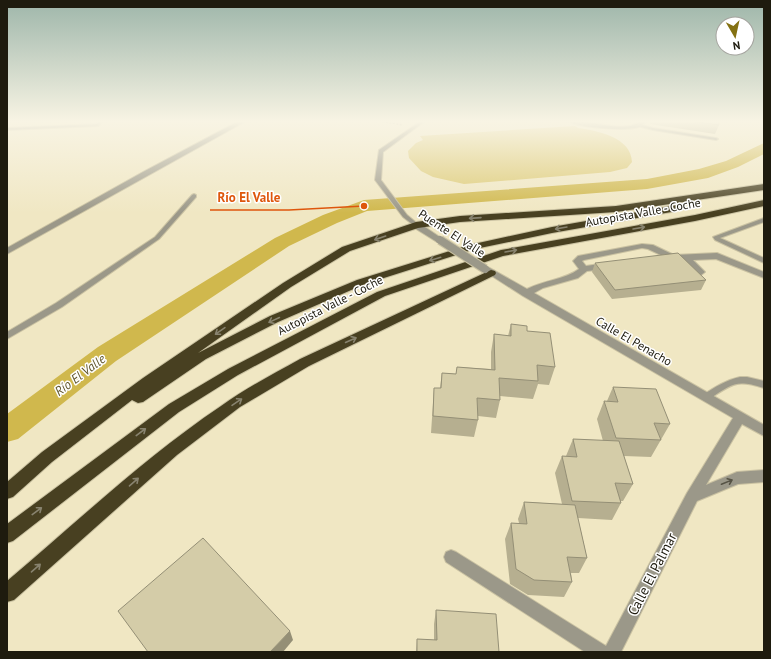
<svg xmlns="http://www.w3.org/2000/svg" width="771" height="659" font-family="'PT Sans',sans-serif">
	<rect width="100%" height="100%" fill="#f0e7c3"/>
	<path fill="#dcc973" d="M575,126l3,2c20,3 53,9 54,34l-5,6 -17,4 -146,12 -31,-7 -12,-6 -12,-13 -1,-7 8,-8 7,-3 -3,-4z"/>
	<g fill="none" stroke-linecap="round" stroke-linejoin="round">
		<path fill="#d0b84d" fill-rule="evenodd" d="M764,143v11l-26,13 -30,11 -61,11 -280,22 -30,12 -48,23 -173,115 -98,78 -11,3v-28l91,-67 177,-109 48,-23 41,-15 283,-21 52,-10 27,-8z"/>
		<defs>
			<path id="service" d="M99,121h4l-5,5 -91,4v-2l90,-4z
				M421,121h4l-42,31 -2,28 26,35 11,9v2l-2,1 -13,-10 -28,-37 4,-30z
				M639,124l14,4 63,10 2,1 -2,1 -63,-10 -16,-4v-2z
				M194,194l2,1v2l-37,42 -97,68 -55,32v-7l49,-29 99,-66 37,-42z
				M764,218v4l-44,16 44,20v5l-49,-23 -2,-3z
				M740,377h7l17,4v7c-29,-9 -31,-4 -55,11l-3,1 -3,-1 -2,-2 2,-2c12,-8 23,-15 37,-18z"/>
			<path id="minor" d="M239,121h7l-239,133v-6l136,-76z
				M568,121c19,-3 57,14 72,0h6c-2,3 -4,5 -7,6 -13,4 -60,1 -71,-6z
				M413,223h6l25,17 -4,2h-3l-24,-15z
				M642,244l11,1 21,10 43,-2 47,19v6l-48,-19 -23,1 12,12 -4,3 -20,-14 -15,-1 -1,-3 -17,-8 -6,-1 -58,12 -2,1 4,5 20,-3 4,3 -4,3 -19,2 -9,7 -35,10 -9,5 230,132v11l-22,-12 -36,61 31,-13 27,-2v12l-26,2 -41,17 -76,151h-36l-139,-90 -2,-5 2,-5 5,-2 5,2 150,94 81,-153 46,-75 -210,-122 -42,-27 1,-2h6l39,22c17,-9 37,-9 52,-20l-6,-8 5,-5z"/>
			<path id="motorway" d="M764,184v6l-148,22 -156,10 -42,6 -68,23 -59,36 -93,66 72,-37 87,-36 112,-35 83,-18 125,-22 4,3 -4,3 -125,22 -77,16 -110,35 -87,38 -72,37 -63,43 -5,1 -6,-3 -80,62 -39,35 -6,2v-17l35,-30 101,-74 140,-95 59,-36 74,-25 44,-6 156,-10z
				M764,200v6l-69,15 -192,35 -118,40 -147,79 -59,37 -166,129 -6,2v-19l162,-120 59,-35 149,-77 124,-42 194,-35z
				M491,270l4,1 1,2 -1,2 -186,91 -69,41 -63,48 -163,145 -7,2v-21c70,-59 138,-124 214,-175 25,-18 52,-32 79,-47z"/>
		</defs>
		<use href="#service" stroke="#cac2a2" stroke-width="2"/>
		<use href="#minor" stroke="#cac2a2" stroke-width="2"/>
		<use href="#motorway" stroke="#cac2a2" stroke-width="2"/>
		<path stroke="#918a71" stroke-width="1.5" stroke-dasharray="2 1.5" stroke-linecap="butt" d="M379,121l24,4"/>
		<use href="#service" fill="#9b9889" fill-rule="evenodd"/>
		<use href="#minor" fill="#9b9889" fill-rule="evenodd"/>
		<use href="#motorway" fill="#484021" fill-rule="evenodd"/>
		<defs>
			<path id="minor-bridge" d="M440,240l45,29"/>
		</defs>
		<use href="#minor-bridge" stroke="#cac2a2" stroke-width="10" stroke-linecap="butt"/>
		<use href="#minor-bridge" stroke="#9b9889" stroke-width="8"/>
	</g>
	<path fill="#b6af90" d="M651,121h68v4l-4,9 -65,-10z
		M595,263l111,17 -5,10 -89,9 -20,-27z
		M511,324l16,7 28,36 -6,18 -11,-1 -5,15 -33,-3v4l-4,18 -18,-2v4l-4,17 -43,-4 3,-45h6l2,-15 14,1 1,-7 34,2v-17l3,-18 14,2z
		M613,387l57,37 -19,33 -27,-1 9,28 -10,17h-3l1,2 -9,17 -34,-2 9,40 -8,15h-8l1,9 -8,15 -36,-2 -18,-11 -5,-45 6,-16h8l-1,-4 6,-17 38,2 -7,-31 7,-17h4l7,-17 30,2 -6,-22 7,-18h3z
		M436,610l63,42h-83l1,-13 17,1v-16z"/>
	<path fill="#948f76" d="M290,631l3,9 -10,12h-13z"/>
	<path fill="#d4cca8" stroke="#948f76" d="M691,121h28v4z
		M678,253l28,27 -91,10 -20,-27z
		M511,324l16,2v5l23,2 5,34 -18,-2 1,16 -39,-3 1,22 -23,-2 1,22 -45,-4 1,-28h7l1,-15 14,1 1,-7 38,3 -1,-36 17,2z
		M613,387l43,2 14,35 -16,-1 7,17 -45,-2 -12,-37 14,1z
		M573,439l46,2 14,43 -18,-1 6,20 -49,-2 -10,-45 15,1z
		M524,502l51,3 12,53 -20,-1 5,25 -38,-2 -18,-11 -5,-46 16,1z
		M203,538l87,93 -20,21h-122l-30,-41z
		M436,610l60,4 3,38h-82v-13l20,1z"/>
	<defs><path id="oneway-shaft" d="M-6 0H5M1.5-3L5.5 0L1.5 3" fill="none" stroke-width="1.6" stroke-linecap="round" stroke-linejoin="round"/></defs>
	<g stroke="#88836f">
		<use href="#oneway-shaft" transform="translate(475 218) rotate(176)"/>
		<use href="#oneway-shaft" transform="translate(561 228) rotate(170)"/>
		<use href="#oneway-shaft" transform="translate(639 228) rotate(-10)"/>
		<use href="#oneway-shaft" transform="translate(380 238) rotate(161)"/>
		<use href="#oneway-shaft" transform="translate(511 251) rotate(-10)"/>
		<use href="#oneway-shaft" transform="translate(435 259) rotate(163)"/>
		<use href="#oneway-shaft" transform="translate(274 320) rotate(155)"/>
		<use href="#oneway-shaft" transform="translate(220 331) rotate(145)"/>
		<use href="#oneway-shaft" transform="translate(351 340) rotate(-24)"/>
		<use href="#oneway-shaft" transform="translate(237 402) rotate(-34)"/>
		<use href="#oneway-shaft" transform="translate(141 432) rotate(-37)"/>
		<use href="#oneway-shaft" transform="translate(134 482) rotate(-41)"/>
		<use href="#oneway-shaft" transform="translate(37 511) rotate(-37)"/>
		<use href="#oneway-shaft" transform="translate(36 568) rotate(-41)"/>
	</g>
	<use stroke="#565345" href="#oneway-shaft" transform="translate(727 482) rotate(-22)"/>
	<linearGradient id="sky" x2="0" y2="1"><stop stop-color="#9eb6aa"/><stop offset="0.57" stop-color="#f8f4e4"/><stop offset="1" stop-color="#f8f4e4" stop-opacity="0"/></linearGradient>
	<rect width="771" height="213" fill="url(#sky)"/>
	<g text-anchor="middle" dominant-baseline="central" stroke-width="3" stroke-linejoin="round" paint-order="stroke">
		<g font-size="12" fill="#1e1b0e" stroke="#fff">
			<text transform="translate(643 212) rotate(-10)">Autopista Valle - Coche</text>
			<text transform="translate(452 233) rotate(33)">Puente El Valle</text>
			<text transform="translate(330 305) rotate(-27)">Autopista Valle - Coche</text>
			<text transform="translate(634 341) rotate(30)">Calle El Penacho</text>
		</g>
		<g font-size="13" font-style="italic" fill="#60562b" stroke="#fff">
			<text transform="translate(80 375) rotate(-37)">Río El Valle</text>
		</g>
		<g font-size="14" fill="#1e1b0e" stroke="#fff">
			<text transform="translate(652 574) rotate(-63)">Calle El Palmar</text>
		</g>
	</g>
	<path fill="none" stroke="#de560c" stroke-width="1.5" d="M364 206L289 210H210"/>
	<circle fill="#de560c" stroke="#fff" stroke-width="1.5" cx="364" cy="206" r="4"/>
	<g font-size="13" text-anchor="middle" font-weight="bold" fill="#de560c" stroke="#fff" stroke-width="3" stroke-linejoin="round" paint-order="stroke">
		<text x="249" y="202">Río El Valle</text>
	</g>
	<rect width="771" height="659" fill="none" stroke="#1e1b0e" stroke-width="16"/>
	<g transform="translate(735 36) rotate(171)"><circle r="19" fill="#ffffff" stroke="#a5a49f"/>
	<path d="M0-3L7 15L0 10L-7 15Z" fill="#847112"/>
	<text y="-6" font-size="11" font-weight="bold" text-anchor="middle" fill="#1e1b0e">N</text>
	</g>
</svg>
